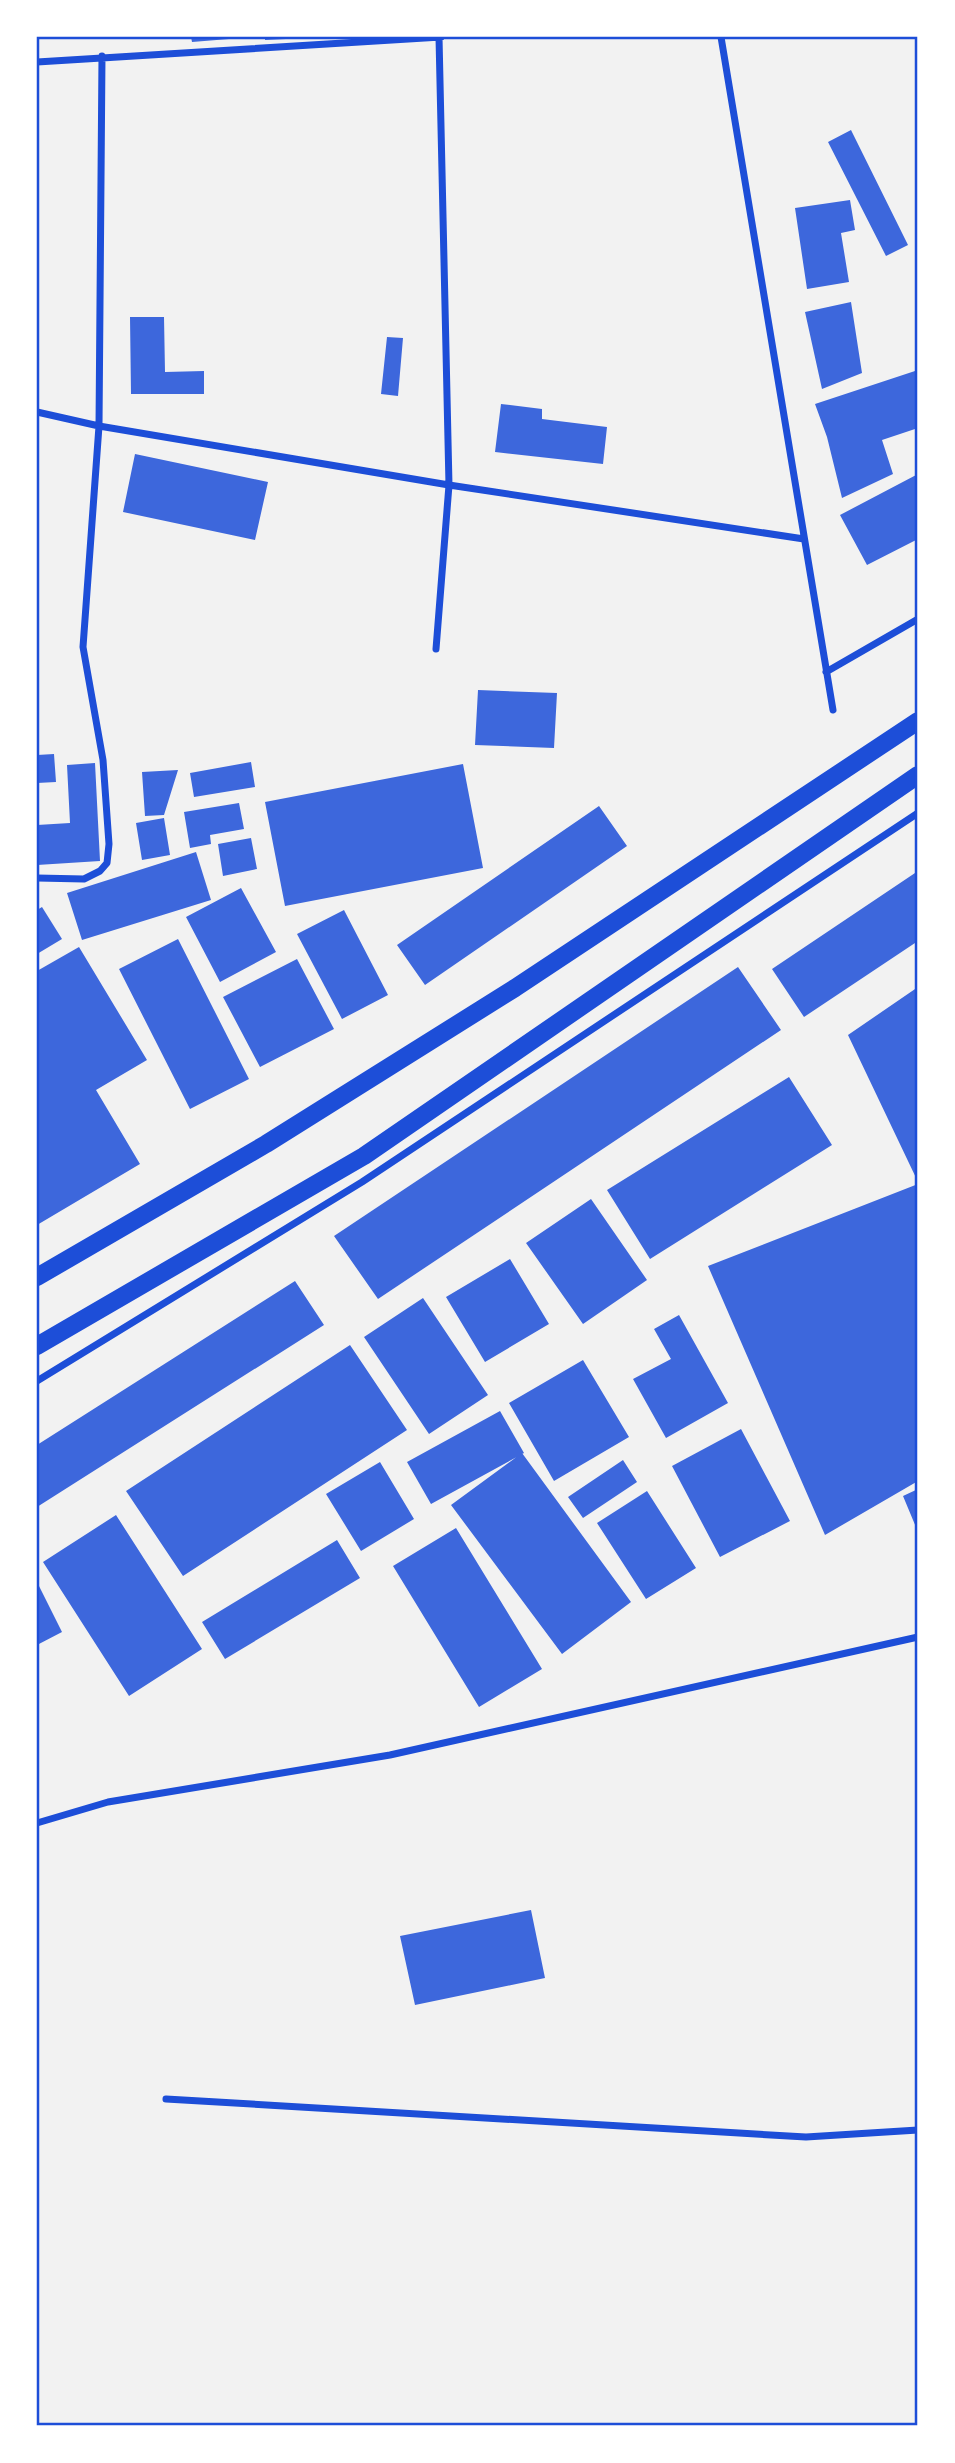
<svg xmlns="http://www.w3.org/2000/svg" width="955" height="2463" font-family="Literata,serif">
	<rect width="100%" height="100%" fill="#f2f2f2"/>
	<path fill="#3d67dc" d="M191,37h38v2l-37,3z
		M265,37h21v2l-21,1z
		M851,130l57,115 -22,11 -58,-114z
		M850,200l5,30 -14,3 8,49 -42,7 -12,-81z
		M851,302l11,71 -40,16 -17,-77z
		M130,317h34l1,55 39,-1v23h-73z
		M387,337l16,1 -5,58 -17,-2z
		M918,370v58l-36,12 11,34 -51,24 -15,-61 -12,-33z
		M501,404l41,5v10l65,8 -4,37 -108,-12z
		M135,454l133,28 -13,58 -132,-28z
		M918,474v65l-51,26 -27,-50z
		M478,690l79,3 -3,55 -79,-3z
		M54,754l2,28 -19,1v-28z
		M251,762l4,25 -61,10 -4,-24z
		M95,763l5,98 -63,4v-40l33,-2 -3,-58z
		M463,764l20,104 -198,38 -20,-104z
		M178,770l-14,45 -19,1 -3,-44z
		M239,803l5,26 -34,6 1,9 -21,4 -6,-36z
		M599,806l28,40 -202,139 -28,-40z
		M164,818l6,37 -28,5 -6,-37z
		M251,838l6,31 -34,7 -5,-32z
		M196,852l15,48 -129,40 -15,-47z
		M918,871v70l-114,76 -32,-48z
		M241,888l35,64 -56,30 -34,-65z
		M42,907l20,32 -25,15v-44z
		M344,910l44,85 -46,24 -45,-85z
		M178,939l71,140 -59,30 -71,-140z
		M79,947l68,113 -51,30 44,74 -103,61v-254z
		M297,959l37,70 -74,38 -37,-70z
		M738,967l43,63 -403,269 -44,-63z
		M918,987v195l-70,-147z
		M789,1077l43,68 -182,114 -43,-69z
		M918,1184v297l-93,54 -117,-269z
		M591,1199l56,81 -64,44 -57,-81z
		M510,1259l39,65 -64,38 -39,-65z
		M295,1281l29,44 -287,182v-62z
		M423,1298l65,97 -59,39 -65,-97z
		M679,1315l49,88 -62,35 -33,-59 38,-20 -17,-30z
		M350,1345l57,85 -224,146 -57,-85z
		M583,1360l46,77 -75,44 -45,-78z
		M500,1411l24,42 -93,51 -24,-42z
		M741,1429l49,92 -70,36 -48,-91z
		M522,1453l109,149 -69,52 -111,-149z
		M623,1460l14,22 -54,36 -15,-21z
		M380,1462l34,57 -53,32 -35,-57z
		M918,1489v43l-15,-36z
		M647,1491l49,77 -50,31 -49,-76z
		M116,1515l86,134 -73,47 -86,-134z
		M456,1528l86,141 -63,38 -86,-141z
		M337,1540l23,38 -135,81 -23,-37z
		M37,1582l25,50 -25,13z
		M531,1910l14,68 -130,27 -15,-69z"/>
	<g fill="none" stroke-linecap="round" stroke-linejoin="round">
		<path stroke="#1d4ed8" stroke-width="7" d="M721,37l112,673
			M37,62l404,-25
			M37,412l62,14 350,59 355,54
			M436,649l13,-164 -10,-448
			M826,672l92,-53
			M37,878l47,1 16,-8 7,-8 2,-19 -6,-84 -20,-113 16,-221 3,-370
			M37,1381l325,-199 556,-369
			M37,1823l71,-21 282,-47 528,-118
			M166,2099l640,38 112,-7"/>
		<path stroke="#1d4ed8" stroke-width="18" d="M37,1277l229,-133 249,-156 403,-267
			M37,1346l327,-190 554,-381"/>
	</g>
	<rect width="955" height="2463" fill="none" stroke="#ffffff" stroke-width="77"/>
	<rect x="38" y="38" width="878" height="2386" fill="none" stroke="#1d4ed8" stroke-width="2.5"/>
</svg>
